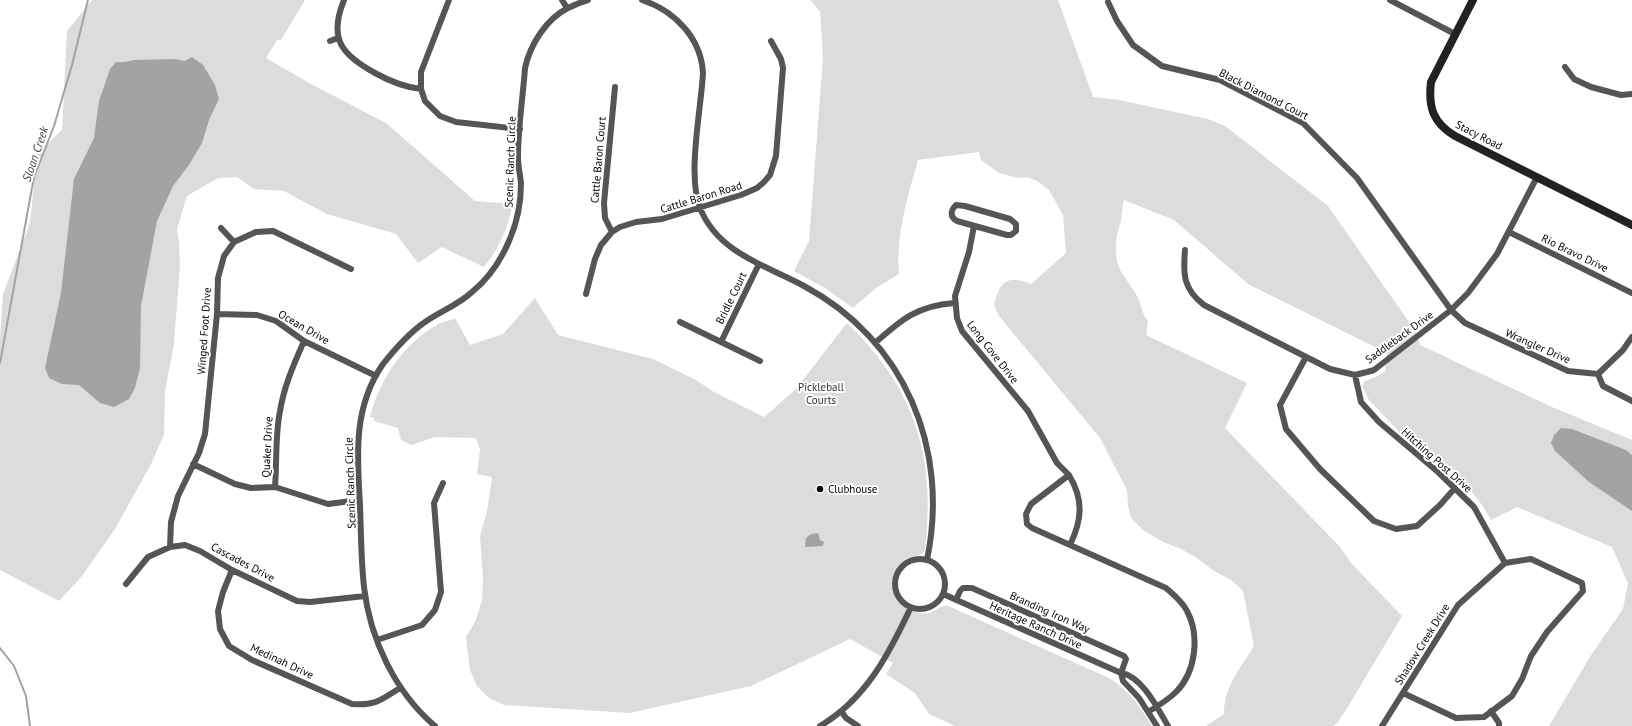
<svg xmlns="http://www.w3.org/2000/svg" width="1632" height="726" font-family="'PT Sans',sans-serif">
	<rect width="100%" height="100%" fill="#fff"/>
	<path fill="#dcdcdc" d="M92,0h213l-24,40h-4l-11,18 45,26 75,39 89,78 37,3c-3,24 -13,44 -28,63l-42,-20 -24,16 -22,-29 -69,-20 -43,-23 -30,-2 -17,-12 -19,1 -31,18 -10,33 2,14 1,22 -6,79 -9,47 -1,44 -13,29 -36,65 -33,47 -23,25 -59,-31v-232l3,-44 27,-71 7,-69 25,-24 5,-99z
		M810,0h248l35,97 26,3 89,19 17,7 103,80 88,126 4,13 132,62 80,33v286h-83l42,-71 32,-46 5,-26 -16,-36 -95,-40 -26,13 -9,-15 -10,-13 -12,-12 -33,-23 -25,-22 -33,-35 -7,-14 3,-5 11,-4 9,-6 2,-18 -139,-69 -74,-64 -50,-20c-2,6 -2,14 -3,21 -5,16 -8,29 -2,46 4,11 13,18 18,29 4,8 5,18 11,25l-2,14 101,48 -22,45 115,119 11,16 51,53 -56,94 -9,13 -4,3h-127l18,-12c0,-28 16,-45 30,-68l-11,-55 -12,-11 -17,-9 -17,-13 -16,-9 -18,-7 -20,-12 -12,-12 -3,-13 -1,-15 -27,-52 -101,-122 -5,-11c6,-23 12,-31 37,-21l35,-31 -3,-38 -14,-25 -12,-9 -10,-4 -9,1 -19,-5 -18,-13 -2,-8 -61,8c-10,36 -23,77 -19,114l-23,14 -23,20 -28,-20 -31,-17 15,-30 14,-183 -3,-47z
		M535,298l23,37 95,24 43,21 18,12 50,25 31,-27 52,-67c68,65 89,134 78,226 -4,8 -8,6 -15,8 -15,6 -21,25 -15,39 5,9 14,15 24,17 15,3 19,-9 29,-7l161,72c20,12 31,29 43,48h-197l-26,-12 -14,-21 -29,-19 7,-11 -43,-24 -99,47 -121,27 -126,-8 -15,-7 -12,-12 -7,-16 -4,-33 10,-17 6,-20 1,-22 -3,-42 7,-25 5,-32 -1,-2 -14,-3 3,-25 -4,-11 -41,-1 -23,8 -11,-5 -3,-12 -24,-7v-3l-4,-1c10,-39 34,-74 70,-94 5,-2 10,-2 15,-5l15,27 33,-11z"/>
	<path fill="#a3a3a3" d="M192,57l11,8 12,20 4,14 -10,21 -7,23 -13,22 -16,21 -16,35 -16,85 -1,62 -5,20 -6,11 -15,8 -14,-4 -21,-18 -17,-1 -13,-6 -4,-10 16,-75 13,-114 20,-41 5,-37 11,-32 6,-7h8l10,-2 40,-1 11,2z
		M1561,428l11,1 54,21 6,5v56l-43,-29 -34,-31 -4,-8 3,-8z
		M818,533l2,7 4,2 -1,4 -18,1 1,-9 5,-4z"/>
	<g fill="none" stroke-linecap="round" stroke-linejoin="round">
		<path stroke="#a3a3a3" stroke-width="2" d="M0,363l34,-186 20,-51 18,-61 16,-65
			M0,648l14,18 12,30 4,30"/>
		<path stroke="#555" stroke-width="6" d="M344,0c-16,39 -2,55 31,73 16,9 29,14 46,16
			M449,0l-28,72v17l4,12 15,15 16,6 64,7
			M562,0l5,8
			M642,0c33,11 59,38 61,73 -2,37 -16,102 -3,135 18,45 65,57 104,78 101,54 146,163 123,274
			M1390,0l65,34
			M1108,2l9,19 16,24 29,21 58,14 83,43 54,55 94,132 14,13 103,48 30,3 25,-24 9,-13
			M330,41l8,-3
			M1565,67l9,12 17,8 30,8 11,-1
			M956,205l9,1 45,13 6,5v7l-5,4h-4l-50,-14c-7,-4 -7,-10 -1,-16z
			M974,226l-5,26 -14,44 2,22 5,13 66,80 29,52 12,12 -38,29 -5,10 1,10 5,4 134,60c8,7 16,13 21,23 13,24 9,61 -11,81 -8,8 -18,14 -28,20
			M221,228l13,14
			M612,232l-7,-14 -1,-15 11,-116
			M1509,232l123,61
			M1185,250c-2,24 -2,39 19,55l126,64 25,6 12,-3 7,-2 77,-60 17,-17 29,-39 40,-77
			M586,294l9,-35 6,-14 11,-13 8,-5 16,-5 26,-3 79,-24 16,-7 7,-6 6,-7 6,-19 7,-88 -2,-9 -10,-18
			M217,314l40,1 19,6 28,20 72,35
			M680,322l80,39
			M721,342l38,-78
			M875,343c27,-24 42,-37 79,-40
			M1306,357l-26,48 6,24 34,40 54,52 22,8 21,-3 23,-21 15,-17
			M1598,374l5,12 29,15
			M1355,375l6,27 18,20 59,50 36,35 31,56
			M193,464l42,20 16,4 24,-1 53,17 31,-4
			M1069,475c15,25 13,45 1,70
			M275,487c2,-25 0,-51 5,-76 4,-25 14,-47 24,-70
			M170,547l1,-25 7,-26 21,-43 6,-19 12,-120 1,-36 6,-22 10,-14 22,-10 17,-1 78,38
			M895 584a25 25 0 1 1 50 0a25 25 0 1 1-50 0Z
			M232,570l-9,22 -5,19 2,18 9,17 23,14 100,44c23,2 29,-4 48,-16
			M126,584l22,-27 22,-10 15,-2 15,6 32,19 65,31 13,1 55,-6
			M943,594l178,79c21,3 37,36 47,53
			M956,600l4,-9 3,-3h9l152,68 2,3 -5,14
			M377,640l45,-15 13,-15 6,-18 -7,-89 9,-20
			M1121,673l2,8 16,17 18,28
			M1403,693l53,25 28,-1 28,-21 10,-17 9,-23 16,-24 36,-41 -1,-8 -51,-24 -26,4
			M841,711l5,7 12,8
			M1491,711l8,12v3
			M435,726c-40,-34 -65,-87 -71,-139 -3,-27 -3,-55 -4,-82 -3,-50 -7,-98 23,-141 12,-15 26,-31 42,-42 16,-11 33,-17 47,-30 16,-13 29,-32 37,-51 8,-18 12,-38 12,-58 -1,-9 -3,-17 -3,-26 0,-30 5,-60 7,-89 5,-23 21,-49 43,-60 6,-3 13,-6 20,-8
			M820,726c46,-27 69,-72 91,-119
			M1382,726l76,-121 47,-42"/>
		<path stroke="#222" stroke-width="8" d="M1473,0l-42,82c-3,25 2,41 24,54l177,89"/>
	</g>
	<circle fill="#000" stroke="#fff" stroke-width="1.5" cx="820" cy="489" r="4"/>
	<g text-anchor="middle" dominant-baseline="central" stroke-width="4" stroke-linejoin="round" paint-order="stroke">
		<g font-size="11" fill="#000" stroke="#fff">
			<text transform="translate(1264 94) rotate(27)">Black Diamond Court</text>
			<text transform="translate(1479 135) rotate(27)">Stacy Road</text>
			<text transform="translate(598 160) rotate(-85)">Cattle Baron Court</text>
			<text transform="translate(510 162) rotate(-88)">Scenic Ranch Circle</text>
			<text transform="translate(701 197) rotate(-17)">Cattle Baron Road</text>
			<text transform="translate(1575 253) rotate(26)">Rio Bravo Drive</text>
			<text transform="translate(731 298) rotate(-64)">Bridle Court</text>
			<text transform="translate(304 327) rotate(30)">Ocean Drive</text>
			<text transform="translate(204 331) rotate(-86)">Winged Foot Drive</text>
			<text transform="translate(1399 337) rotate(-36)">Saddleback Drive</text>
			<text transform="translate(1538 346) rotate(24)">Wrangler Drive</text>
			<text transform="translate(993 352) rotate(52)">Long Cove Drive</text>
			<text transform="translate(267 447) rotate(-87)">Quaker Drive</text>
			<text transform="translate(1437 460) rotate(42)">Hitching Post Drive</text>
			<text transform="translate(350 483) rotate(-92)">Scenic Ranch Circle</text>
			<text transform="translate(243 562) rotate(28)">Cascades Drive</text>
			<text transform="translate(1050 612) rotate(24)">Branding Iron Way</text>
			<text transform="translate(1036 625) rotate(24)">Heritage Ranch Drive</text>
			<text transform="translate(1422 644) rotate(-58)">Shadow Creek Drive</text>
			<text transform="translate(282 661) rotate(25)">Medinah Drive</text>
		</g>
		<g font-size="11" fill="#333" stroke="#fff">
			<text x="821" y="387">Pickleball<tspan x="821" dy="13">Courts</tspan></text>
		</g>
		<g font-size="11" fill="#000" stroke="#fff" text-anchor="start">
			<text x="828" y="489">Clubhouse</text>
		</g>
		<g font-size="12" font-style="italic" fill="#444" stroke="#fff">
			<text transform="translate(35 154) rotate(-71)">Sloan Creek</text>
		</g>
	</g>
</svg>
